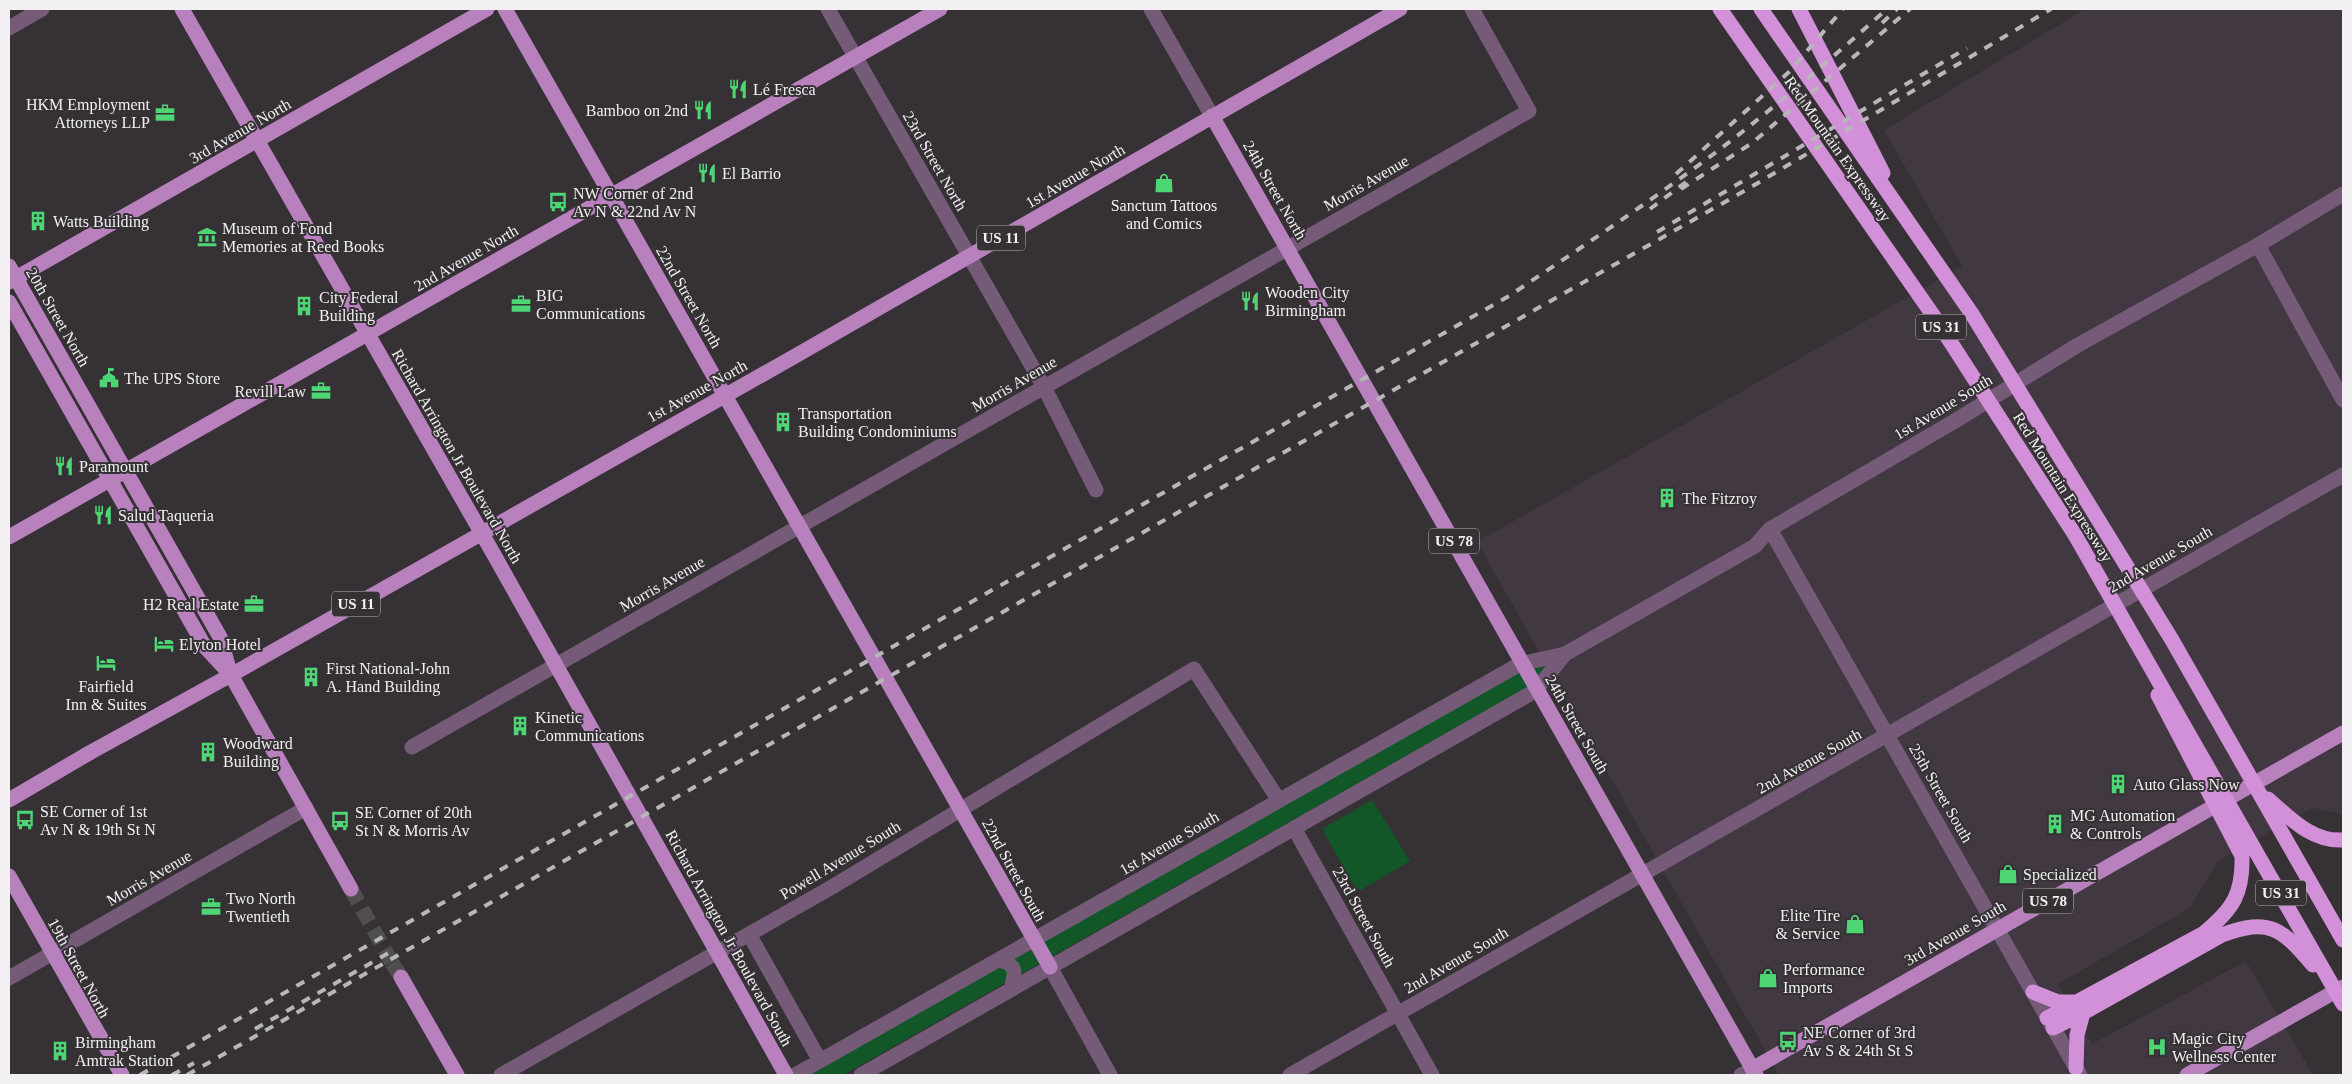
<svg xmlns="http://www.w3.org/2000/svg" width="2352" height="1084" font-family="'Times New Roman',serif">
	<rect width="100%" height="100%" fill="#353135"/>
	<path fill="#413841" d="M2085,9h258v805l-30,-6 -95,53 -28,47 -132,76 34,60 154,-83 67,114h-534l-302,-533 485,-276 -78,-136z"/>
	<path fill="#115728" d="M1548,664l-17,21 -688,390h-35l714,-406z
		M1372,800l38,61 -49,29 -5,-1 -34,-60z"/>
	<g fill="none" stroke-linecap="round" stroke-linejoin="round">
		<path stroke="#514e51" stroke-width="15" stroke-dasharray="15 8" stroke-linecap="butt" d="M392,963l9,14"/>
		<path stroke="#514e51" stroke-width="15" stroke-dasharray="15 8" stroke-linecap="butt" d="M351,889l41,74"/>
		<path stroke="#765b79" stroke-width="15" d="M828,9l216,378 52,103
			M1151,9l61,107
			M9,28l33,-19
			M2258,245l85,155
			M1770,529l310,546
			M412,747l1117,-636 -57,-102
			M1294,828l138,247
			M749,934l71,127
			M998,960c19,4 18,12 13,29
			M1050,967l60,108
			M9,978l297,-170
			M501,1075l331,-188 362,-218 84,130
			M795,1075l725,-411 45,-10 190,-108 15,-17 185,-108 123,-76 180,-100 85,-51
			M861,1075l674,-384 30,-37
			M1290,1075l1053,-600
			M1741,1075l11,-6"/>
		<path stroke="#b881be" stroke-width="15" d="M182,9l311,544 293,522
			M505,9l545,958
			M1212,116l544,959
			M9,266l211,371 10,35
			M9,282l478,-273
			M9,302l196,345 26,28 120,214
			M9,537l931,-528
			M9,800l82,-48 140,-77 559,-316 610,-350
			M9,876l113,199
			M401,977l56,98
			M1752,1069l591,-336
			M2187,1075l156,-88"/>
		<path stroke="#d290d9" stroke-width="15" d="M1720,9l215,309 140,217 268,469
			M1761,9l211,305 200,326 171,300
			M1799,9l84,164
			M2268,799c22,19 44,43 75,41
			M2033,992l25,10h18
			M2047,1018l157,-85c29,-24 39,-39 38,-77l-84,-161
			M2053,1028l30,-15 139,-78c48,-18 60,-6 91,30
			M2076,1068l1,-33 6,-22"/>
		<path stroke="#b8b6b8" stroke-width="4" stroke-dasharray="9 9" stroke-linecap="butt" d="M1882,23l15,-14
			M1676,174l113,-102 54,-63
			M1681,189l71,-46 158,-134
			M1650,209l36,-27
			M1657,232l310,-184
			M255,1029l137,-78
			M140,1075l1369,-779c70,-47 139,-93 206,-143 59,-45 116,-94 172,-144
			M172,1075l22,-12
			M187,1075l1559,-885 305,-181"/>
	</g>
	<defs>
		<symbol id="restaurant-bare" viewBox="-9 -9 18 18"><path d="M-5-6h1v4h1v-4h1v4h1v-4h1v5L-1.5 .5V6h-2V.5L-5-1ZM5-6V6H3V1.5H1.5Q1.5-4 5-6Z" fill="#4ed675" stroke="#353135" stroke-width="2.5" paint-order="stroke"/></symbol>
		<symbol id="office-bare" viewBox="-9 -9 18 18"><path d="M-6-3h4V-5.5h4V-3h4V5H-6ZM-1-4.5V-3h2v-1.5ZM-6 0V1H6V0Z" fill="#4ed675" stroke="#353135" stroke-width="2.5" paint-order="stroke"/></symbol>
		<symbol id="shop-bare" viewBox="-9 -9 18 18"><path d="M-5-2.5h2.3a2.7 3.5 0 0 1 5.4 0H5L5.5 6h-11ZM-1.5-2.5h3a1.5 2.3 0 0 0-3 0Z" fill="#4ed675" stroke="#353135" stroke-width="2.5" paint-order="stroke"/></symbol>
		<symbol id="bus-bare" viewBox="-9 -9 18 18"><path d="M-5-6H5V4H4V6H2V4H-2V6H-4V4H-5ZM-3.5-4V0h7V-4ZM-3.5 1.2v1.5H-2V1.2ZM2 1.2v1.5H3.5V1.2Z" fill="#4ed675" stroke="#353135" stroke-width="2.5" paint-order="stroke"/></symbol>
		<symbol id="building-bare" viewBox="-9 -9 18 18"><path d="M-4-6H4V6H1V3H-1V6H-4ZM-2.5-4.3h1.7v1.8h-1.7ZM.8-4.3h1.7v1.8H.8ZM-2.5-1h1.7V.8h-1.7ZM.8-1h1.7V.8H.8Z" fill="#4ed675" stroke="#353135" stroke-width="2.5" paint-order="stroke"/></symbol>
		<symbol id="museum-bare" viewBox="-9 -9 18 18"><path d="M0-6L6-3V-2H-6V-3ZM-5-1h2V3h-2ZM-1-1h2V3h-2ZM3-1h2V3H3ZM-6 4H6V6H-6Z" fill="#4ed675" stroke="#353135" stroke-width="2.5" paint-order="stroke"/></symbol>
		<symbol id="civic-bare" viewBox="-9 -9 18 18"><path d="M-.6-6.5H3V-4.5H.6V-3L4-1V1h2V6H-6V1h2V-1L-.6-3ZM-1.2 2.5V6h2.4V2.5Z" fill="#4ed675" stroke="#353135" stroke-width="2.5" paint-order="stroke"/></symbol>
		<symbol id="hotel-bare" viewBox="-9 -9 18 18"><path d="M-6-4.5h1.5V1H6V5H4.5V3h-9V5H-6ZM-4 0a1.8 1.8 0 1 1 3.6 0ZM.5 0V-2.5h3Q6-2.5 6 0Z" fill="#4ed675" stroke="#353135" stroke-width="2.5" paint-order="stroke"/></symbol>
		<symbol id="hospital-bare" viewBox="-9 -9 18 18"><path d="M-5-5h3v3.5h4V-5h3V5h-3V1.5h-4V5h-3Z" fill="#4ed675" stroke="#353135" stroke-width="2.5" paint-order="stroke"/></symbol>
	</defs>
	<g fill-rule="evenodd">
		<use href="#restaurant-bare" x="724" y="75" width="28" height="28"/>
		<use href="#restaurant-bare" x="689" y="96" width="28" height="28"/>
		<use href="#office-bare" x="151" y="99" width="28" height="28"/>
		<use href="#restaurant-bare" x="693" y="159" width="28" height="28"/>
		<use href="#shop-bare" x="1150" y="169" width="28" height="28"/>
		<use href="#bus-bare" x="544" y="188" width="28" height="28"/>
		<use href="#building-bare" x="24" y="207" width="28" height="28"/>
		<use href="#museum-bare" x="193" y="223" width="28" height="28"/>
		<use href="#restaurant-bare" x="1236" y="287" width="28" height="28"/>
		<use href="#office-bare" x="507" y="290" width="28" height="28"/>
		<use href="#building-bare" x="290" y="292" width="28" height="28"/>
		<use href="#civic-bare" x="95" y="364" width="28" height="28"/>
		<use href="#office-bare" x="307" y="377" width="28" height="28"/>
		<use href="#building-bare" x="769" y="408" width="28" height="28"/>
		<use href="#restaurant-bare" x="50" y="452" width="28" height="28"/>
		<use href="#building-bare" x="1653" y="484" width="28" height="28"/>
		<use href="#restaurant-bare" x="89" y="501" width="28" height="28"/>
		<use href="#office-bare" x="240" y="590" width="28" height="28"/>
		<use href="#hotel-bare" x="150" y="630" width="28" height="28"/>
		<use href="#hotel-bare" x="92" y="649" width="28" height="28"/>
		<use href="#building-bare" x="297" y="663" width="28" height="28"/>
		<use href="#building-bare" x="506" y="712" width="28" height="28"/>
		<use href="#building-bare" x="194" y="738" width="28" height="28"/>
		<use href="#building-bare" x="2104" y="770" width="28" height="28"/>
		<use href="#bus-bare" x="11" y="806" width="28" height="28"/>
		<use href="#bus-bare" x="326" y="807" width="28" height="28"/>
		<use href="#building-bare" x="2041" y="810" width="28" height="28"/>
		<use href="#shop-bare" x="1994" y="860" width="28" height="28"/>
		<use href="#office-bare" x="197" y="893" width="28" height="28"/>
		<use href="#shop-bare" x="1841" y="910" width="28" height="28"/>
		<use href="#shop-bare" x="1754" y="964" width="28" height="28"/>
		<use href="#bus-bare" x="1774" y="1027" width="28" height="28"/>
		<use href="#hospital-bare" x="2143" y="1033" width="28" height="28"/>
		<use href="#building-bare" x="46" y="1037" width="28" height="28"/>
	</g>
	<g text-anchor="middle" dominant-baseline="central" stroke-width="4" stroke-linejoin="round" paint-order="stroke">
		<g fill="#353135" stroke="#b9b7b9" stroke-width="1">
			<rect x="977" y="225.5" width="48" height="25" rx="4"/>
			<rect x="1916" y="314.5" width="50" height="25" rx="4"/>
			<rect x="1429" y="528.5" width="50" height="25" rx="4"/>
			<rect x="332" y="591.5" width="48" height="25" rx="4"/>
			<rect x="2256" y="880.5" width="50" height="25" rx="4"/>
			<rect x="2023" y="888.5" width="50" height="25" rx="4"/>
		</g>
		<g font-size="15" font-weight="bold" fill="#f2f0f2">
			<text x="1001" y="238">US 11</text>
			<text x="1941" y="327">US 31</text>
			<text x="1454" y="541">US 78</text>
			<text x="356" y="604">US 11</text>
			<text x="2281" y="893">US 31</text>
			<text x="2048" y="901">US 78</text>
		</g>
		<g font-size="16" fill="#f2f0f2" stroke="#353135" text-anchor="start">
			<text x="753" y="89">Lé Fresca</text>
			<text x="150" y="104" text-anchor="end">HKM Employment<tspan x="150" dy="18">Attorneys LLP</tspan></text>
			<text x="688" y="110" text-anchor="end">Bamboo on 2nd</text>
			<text x="722" y="173">El Barrio</text>
			<text x="573" y="193">NW Corner of 2nd<tspan x="573" dy="18">Av N &amp; 22nd Av N</tspan></text>
			<text x="1164" y="205" text-anchor="middle">Sanctum Tattoos<tspan x="1164" dy="18">and Comics</tspan></text>
			<text x="53" y="221">Watts Building</text>
			<text x="222" y="228">Museum of Fond<tspan x="222" dy="18">Memories at Reed Books</tspan></text>
			<text x="1265" y="292">Wooden City<tspan x="1265" dy="18">Birmingham</tspan></text>
			<text x="536" y="295">BIG<tspan x="536" dy="18">Communications</tspan></text>
			<text x="319" y="297">City Federal<tspan x="319" dy="18">Building</tspan></text>
			<text x="124" y="378">The UPS Store</text>
			<text x="306" y="391" text-anchor="end">Revill Law</text>
			<text x="798" y="413">Transportation<tspan x="798" dy="18">Building Condominiums</tspan></text>
			<text x="79" y="466">Paramount</text>
			<text x="1682" y="498">The Fitzroy</text>
			<text x="118" y="515">Salud Taqueria</text>
			<text x="239" y="604" text-anchor="end">H2 Real Estate</text>
			<text x="179" y="644">Elyton Hotel</text>
			<text x="326" y="668">First National-John<tspan x="326" dy="18">A. Hand Building</tspan></text>
			<text x="106" y="686" text-anchor="middle">Fairfield<tspan x="106" dy="18">Inn &amp; Suites</tspan></text>
			<text x="535" y="717">Kinetic<tspan x="535" dy="18">Communications</tspan></text>
			<text x="223" y="743">Woodward<tspan x="223" dy="18">Building</tspan></text>
			<text x="2133" y="784">Auto Glass Now</text>
			<text x="40" y="811">SE Corner of 1st<tspan x="40" dy="18">Av N &amp; 19th St N</tspan></text>
			<text x="355" y="812">SE Corner of 20th<tspan x="355" dy="18">St N &amp; Morris Av</tspan></text>
			<text x="2070" y="815">MG Automation<tspan x="2070" dy="18">&amp; Controls</tspan></text>
			<text x="2023" y="874">Specialized</text>
			<text x="226" y="898">Two North<tspan x="226" dy="18">Twentieth</tspan></text>
			<text x="1840" y="915" text-anchor="end">Elite Tire<tspan x="1840" dy="18">&amp; Service</tspan></text>
			<text x="1783" y="969">Performance<tspan x="1783" dy="18">Imports</tspan></text>
			<text x="1803" y="1032">NE Corner of 3rd<tspan x="1803" dy="18">Av S &amp; 24th St S</tspan></text>
			<text x="2172" y="1038">Magic City<tspan x="2172" dy="18">Wellness Center</tspan></text>
			<text x="75" y="1042">Birmingham<tspan x="75" dy="18">Amtrak Station</tspan></text>
		</g>
		<g font-size="16" fill="#f2f0f2" stroke="#353135">
			<text transform="translate(240 131) rotate(-30)">3rd Avenue North</text>
			<text transform="translate(1838 149) rotate(55)">Red Mountain Expressway</text>
			<text transform="translate(935 161) rotate(60)">23rd Street North</text>
			<text transform="translate(1075 176) rotate(-30)">1st Avenue North</text>
			<text transform="translate(1366 183) rotate(-30)">Morris Avenue</text>
			<text transform="translate(1275 190) rotate(60)">24th Street North</text>
			<text transform="translate(466 258) rotate(-30)">2nd Avenue North</text>
			<text transform="translate(689 297) rotate(60)">22nd Street North</text>
			<text transform="translate(58 317) rotate(60)">20th Street North</text>
			<text transform="translate(1014 384) rotate(-30)">Morris Avenue</text>
			<text transform="translate(697 391) rotate(-29)">1st Avenue North</text>
			<text transform="translate(1943 407) rotate(-31)">1st Avenue South</text>
			<text transform="translate(457 456) rotate(60)">Richard Arrington Jr Boulevard North</text>
			<text transform="translate(2063 487) rotate(58)">Red Mountain Expressway</text>
			<text transform="translate(2160 559) rotate(-30)">2nd Avenue South</text>
			<text transform="translate(662 584) rotate(-30)">Morris Avenue</text>
			<text transform="translate(1577 724) rotate(60)">24th Street South</text>
			<text transform="translate(1809 761) rotate(-29)">2nd Avenue South</text>
			<text transform="translate(1941 793) rotate(60)">25th Street South</text>
			<text transform="translate(1169 843) rotate(-30)">1st Avenue South</text>
			<text transform="translate(840 860) rotate(-31)">Powell Avenue South</text>
			<text transform="translate(1014 870) rotate(61)">22nd Street South</text>
			<text transform="translate(149 878) rotate(-30)">Morris Avenue</text>
			<text transform="translate(1364 917) rotate(61)">23rd Street South</text>
			<text transform="translate(1955 933) rotate(-30)">3rd Avenue South</text>
			<text transform="translate(729 938) rotate(61)">Richard Arrington Jr Boulevard South</text>
			<text transform="translate(1456 960) rotate(-30)">2nd Avenue South</text>
			<text transform="translate(79 968) rotate(61)">19th Street North</text>
		</g>
	</g>
	<rect width="2352" height="1084" fill="none" stroke="#f2f0f2" stroke-width="20"/>
</svg>
